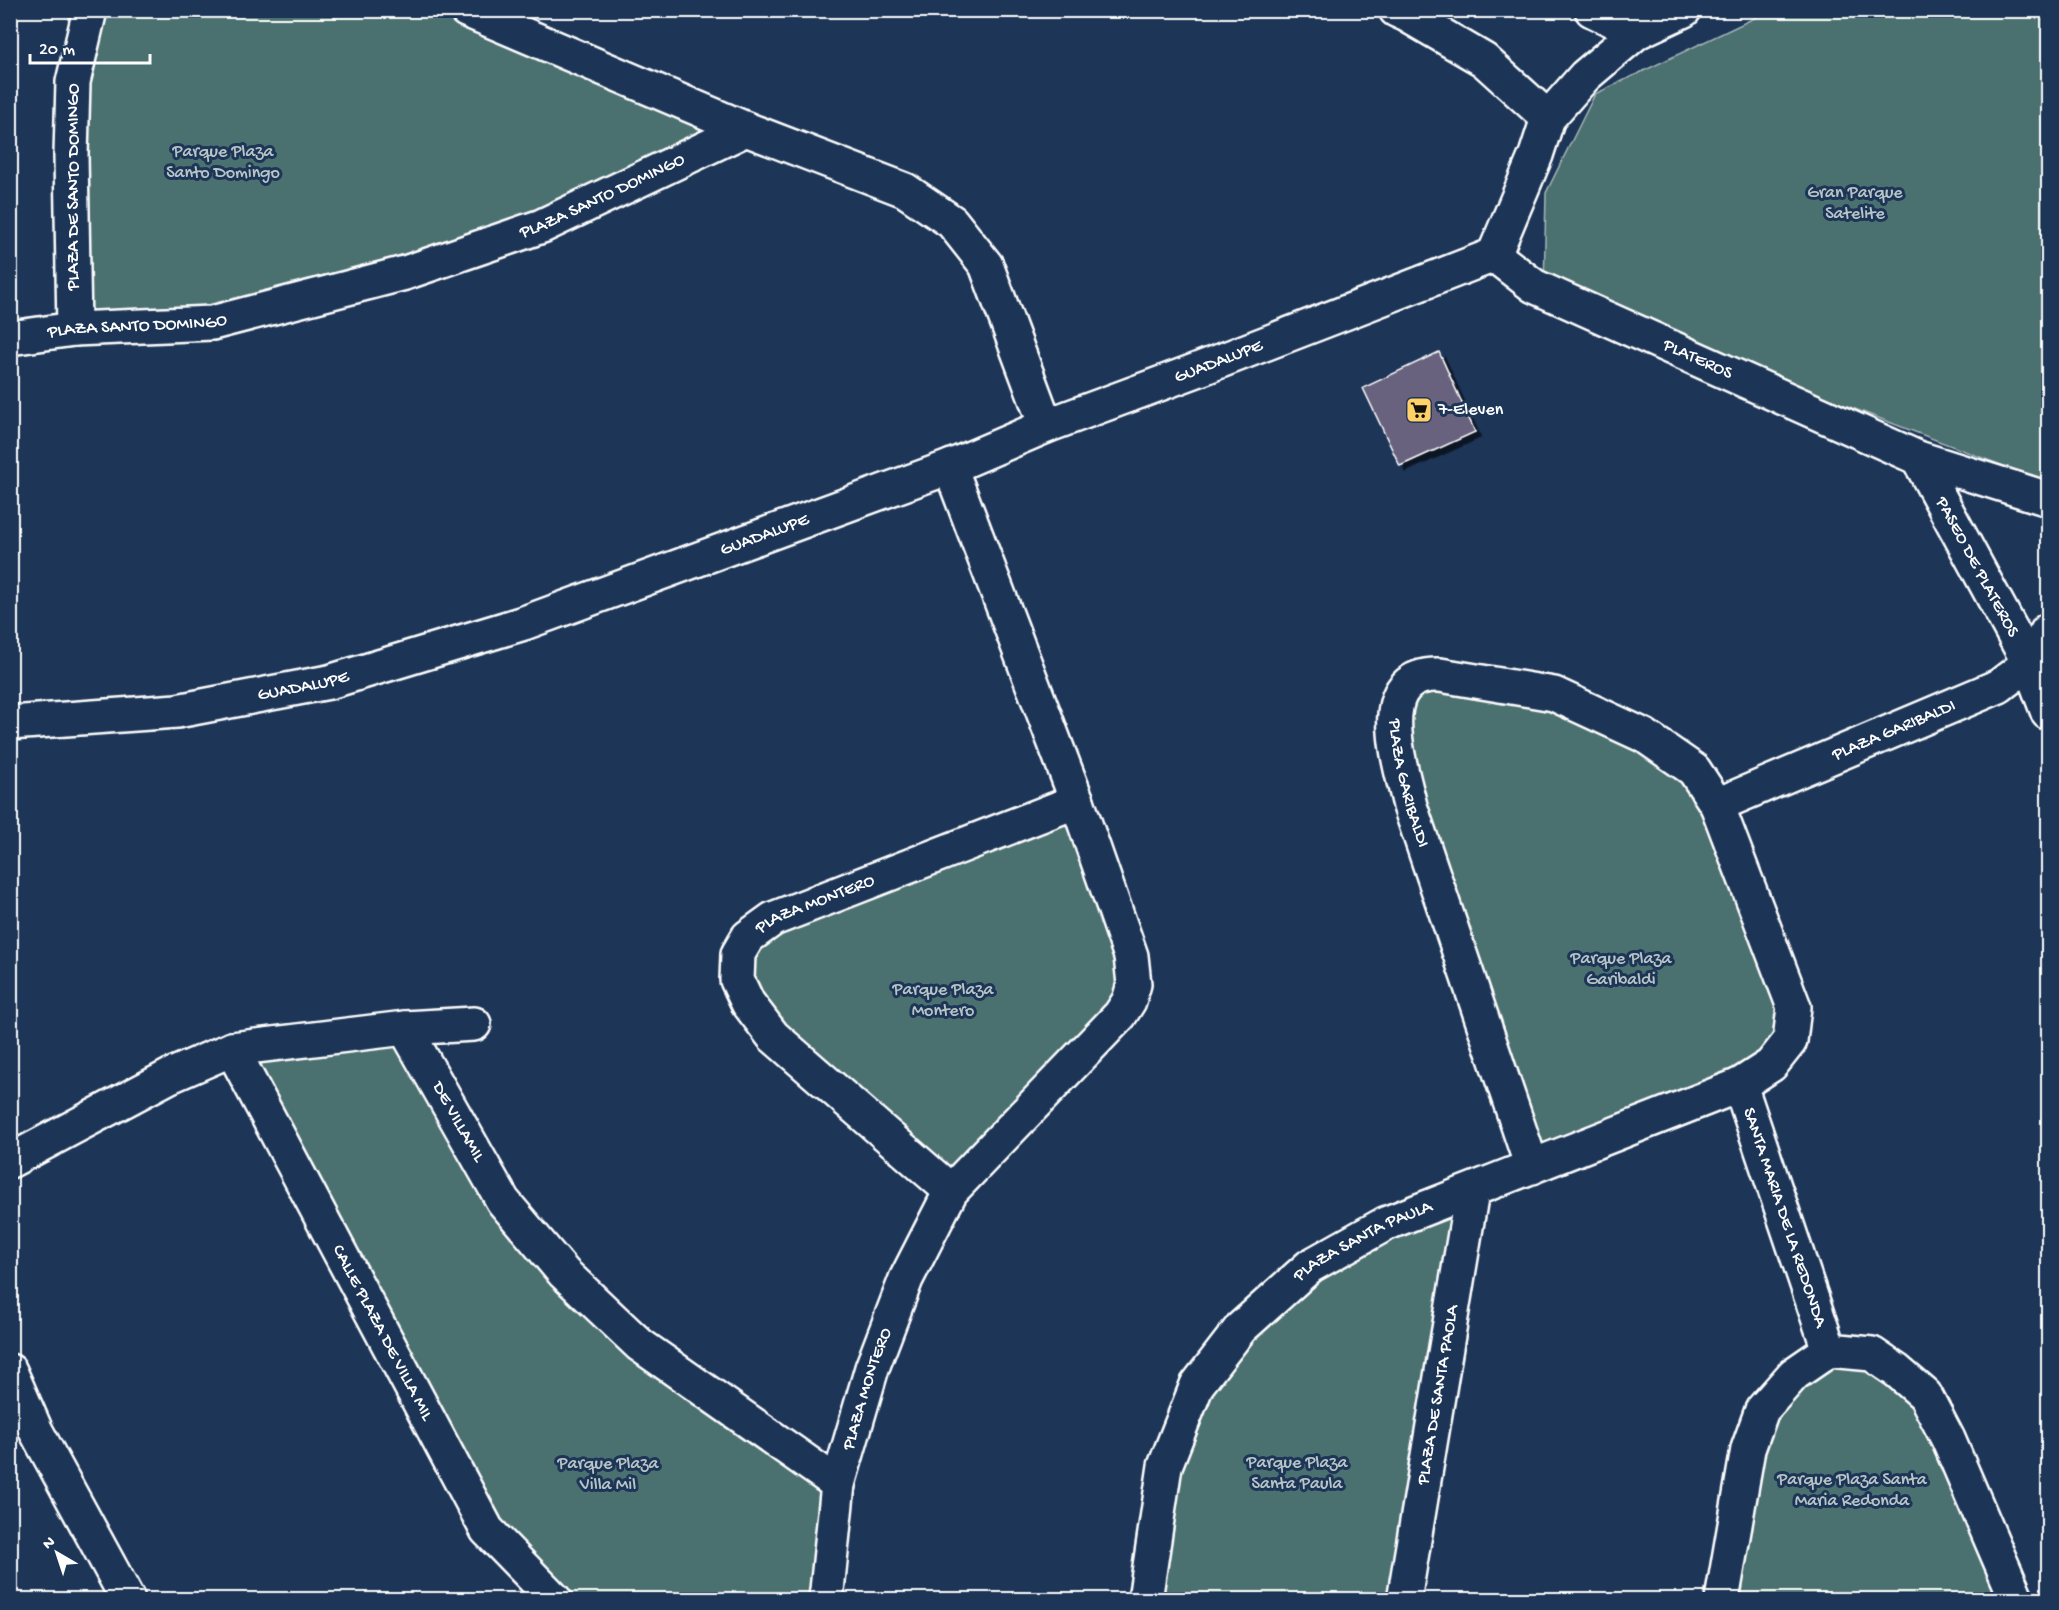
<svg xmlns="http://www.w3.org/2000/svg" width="2059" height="1610" font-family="'Gochi Hand',sans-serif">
	<defs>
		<filter id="shadow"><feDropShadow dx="5.5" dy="5.5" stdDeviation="0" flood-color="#0009"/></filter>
	</defs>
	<rect width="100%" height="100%" fill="#1d3557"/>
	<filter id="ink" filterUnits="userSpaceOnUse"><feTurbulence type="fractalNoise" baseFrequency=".0167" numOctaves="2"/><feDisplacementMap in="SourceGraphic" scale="12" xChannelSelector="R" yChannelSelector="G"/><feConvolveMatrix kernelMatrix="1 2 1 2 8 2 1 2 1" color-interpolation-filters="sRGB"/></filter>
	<g filter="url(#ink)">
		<path fill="#4c6f70" stroke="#a6b7b8" stroke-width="1.5" d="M90,10l376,1 280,118 -204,97 -330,97 -138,6z
			M1769,11h279v472l-504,-193 2,-97 49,-99z
			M1410,683l144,11 140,76 100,237 -23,58 -239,102 -122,-361z
			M1077,801l57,183 -183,207 -178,-155 -35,-82 10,-17z
			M405,1028l159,245 274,211 -12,115h-271l-68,-69 -255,-481z
			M1472,1191l-68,408 -259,1 52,-215 113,-119z
			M1829,1350l68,21 120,229h-295l26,-151z"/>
		<path fill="#67627f" stroke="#fff" stroke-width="1.5" filter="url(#shadow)" d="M1439,352l36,80 -75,34 -37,-78z"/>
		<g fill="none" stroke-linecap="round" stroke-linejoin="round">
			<defs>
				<g id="minor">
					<path d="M466,10l280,119 159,61 47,32 34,43 60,161"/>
					<path d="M1396,10l11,5 77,45 64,58"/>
					<path d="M1592,10l45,22"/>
					<path id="s1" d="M1494,255l40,31 384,172 130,41"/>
					<path d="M1494,255l42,-100 12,-37 37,-42 52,-44 47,-22"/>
					<path d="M74,329l-3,-174 2,-73 17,-72"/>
					<path id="s2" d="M10,338l64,-9 138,-6 193,-50 137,-47 204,-97"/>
					<path id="s3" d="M1918,458l111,205 19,50"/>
					<path id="s4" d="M10,723l167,-12 152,-29 195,-59 426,-156 96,-41 151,-56 297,-115"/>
					<path id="s5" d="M1717,805l282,-119 30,-23 19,-33"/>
					<path id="s6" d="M405,1028l98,173 61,72 76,72 198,139"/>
					<path id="s7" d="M232,1049l255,481 68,70"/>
					<path id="s8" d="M1740,1085l89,265"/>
					<path d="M10,1161l160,-85 62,-27 173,-21 69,-4"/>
					<path id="s9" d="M951,1191l-178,-155 -25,-33 -11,-23 1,-26 10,-17 25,-18 304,-118"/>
					<path d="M10,1371l26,60 92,169"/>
					<path id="s10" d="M826,1600l12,-116 34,-116 34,-89 45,-88 169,-176 9,-14 5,-17 -3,-28 -54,-155 -127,-334"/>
					<path id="s11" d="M1145,1600l20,-134 32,-81 44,-57 69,-62 75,-42 355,-139 31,-20 19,-24 4,-34 -77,-202 -23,-35 -49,-34 -91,-42 -114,-19c-72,-3 -39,91 -30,131l122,361"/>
					<path id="s12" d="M1404,1600l68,-409"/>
					<path d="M1722,1600l26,-151 14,-39 32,-36 35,-24 43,4 25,17 28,24 23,44 69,161"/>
				</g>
			</defs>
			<use href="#minor" stroke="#fff" stroke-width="38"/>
			<use href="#minor" stroke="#1d3557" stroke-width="33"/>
		</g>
	</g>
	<defs>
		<symbol id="supermarket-square" viewBox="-11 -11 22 22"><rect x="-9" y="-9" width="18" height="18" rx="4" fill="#ffd166" stroke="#1d3557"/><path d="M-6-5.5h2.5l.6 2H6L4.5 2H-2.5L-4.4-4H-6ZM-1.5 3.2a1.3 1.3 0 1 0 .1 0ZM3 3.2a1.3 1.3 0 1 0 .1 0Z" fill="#111"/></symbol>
	</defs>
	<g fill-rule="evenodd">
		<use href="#supermarket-square" x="1404" y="395" width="30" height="30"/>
	</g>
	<g text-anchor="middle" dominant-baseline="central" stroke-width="6" stroke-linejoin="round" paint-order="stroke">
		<g font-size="18" fill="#b7c5c6" stroke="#1d3557">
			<text x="223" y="152">Parque Plaza<tspan x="223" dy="21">Santo Domingo</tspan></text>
			<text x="1855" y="193">Gran Parque<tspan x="1855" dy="21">Satelite</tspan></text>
			<text x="1621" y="959">Parque Plaza<tspan x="1621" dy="21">Garibaldi</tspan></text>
			<text x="943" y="990">Parque Plaza<tspan x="943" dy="21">Montero</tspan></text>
			<text x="1297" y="1463">Parque Plaza<tspan x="1297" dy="21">Santa Paula</tspan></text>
			<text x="608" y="1464">Parque Plaza<tspan x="608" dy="21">Villa Mil</tspan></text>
			<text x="1852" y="1480">Parque Plaza Santa<tspan x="1852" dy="21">Maria Redonda</tspan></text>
		</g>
		<g font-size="18" fill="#fff" stroke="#1d3557">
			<text transform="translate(74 187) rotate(-90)">PLAZA DE SANTO DOMINGO</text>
			<text stroke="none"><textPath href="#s2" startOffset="614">PLAZA SANTO DOMINGO</textPath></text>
			<text stroke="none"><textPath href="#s2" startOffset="128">PLAZA SANTO DOMINGO</textPath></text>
			<text stroke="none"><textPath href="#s1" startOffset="230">PLATEROS</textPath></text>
			<text stroke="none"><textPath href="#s4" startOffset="1268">GUADALUPE</textPath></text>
			<text stroke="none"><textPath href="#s4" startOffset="782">GUADALUPE</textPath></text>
			<text stroke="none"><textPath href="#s3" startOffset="124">PASEO DE PLATEROS</textPath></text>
			<text stroke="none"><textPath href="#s4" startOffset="296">GUADALUPE</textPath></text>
			<text stroke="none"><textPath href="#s5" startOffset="192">PLAZA GARIBALDI</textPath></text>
			<text stroke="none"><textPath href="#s11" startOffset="1628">PLAZA GARIBALDI</textPath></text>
			<text stroke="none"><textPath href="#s9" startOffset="424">PLAZA MONTERO</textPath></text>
			<text stroke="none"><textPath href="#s6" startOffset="108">DE VILLAMIL</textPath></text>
			<text stroke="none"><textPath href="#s8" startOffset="140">SANTA MARIA DE LA REDONDA</textPath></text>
			<text stroke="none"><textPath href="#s11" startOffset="446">PLAZA SANTA PAULA</textPath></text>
			<text stroke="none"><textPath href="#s7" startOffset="321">CALLE PLAZA DE VILLA MIL</textPath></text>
			<text stroke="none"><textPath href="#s10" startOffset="216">PLAZA MONTERO</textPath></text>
			<text stroke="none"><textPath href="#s12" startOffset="208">PLAZA DE SANTA PAOLA</textPath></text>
		</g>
		<g font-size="18" fill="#fff" stroke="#1d3557" text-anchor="start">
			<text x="1438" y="410">7-Eleven</text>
		</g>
	</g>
	<rect width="2059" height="1610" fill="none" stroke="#1d3557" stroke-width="36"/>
	<rect x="18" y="18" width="2023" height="1574" fill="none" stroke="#fff" stroke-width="2" filter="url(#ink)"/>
	<g transform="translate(57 1553) rotate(321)" stroke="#1d3557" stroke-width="4.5" paint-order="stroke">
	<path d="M0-4.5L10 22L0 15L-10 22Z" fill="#ffffff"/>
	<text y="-9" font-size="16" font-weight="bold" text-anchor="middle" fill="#ffffff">N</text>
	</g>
	<path d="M30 54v9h120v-9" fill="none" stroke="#ffffff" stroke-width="3"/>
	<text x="39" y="54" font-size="18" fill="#ffffff" stroke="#1d3557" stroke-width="4.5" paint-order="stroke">20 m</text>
</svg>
